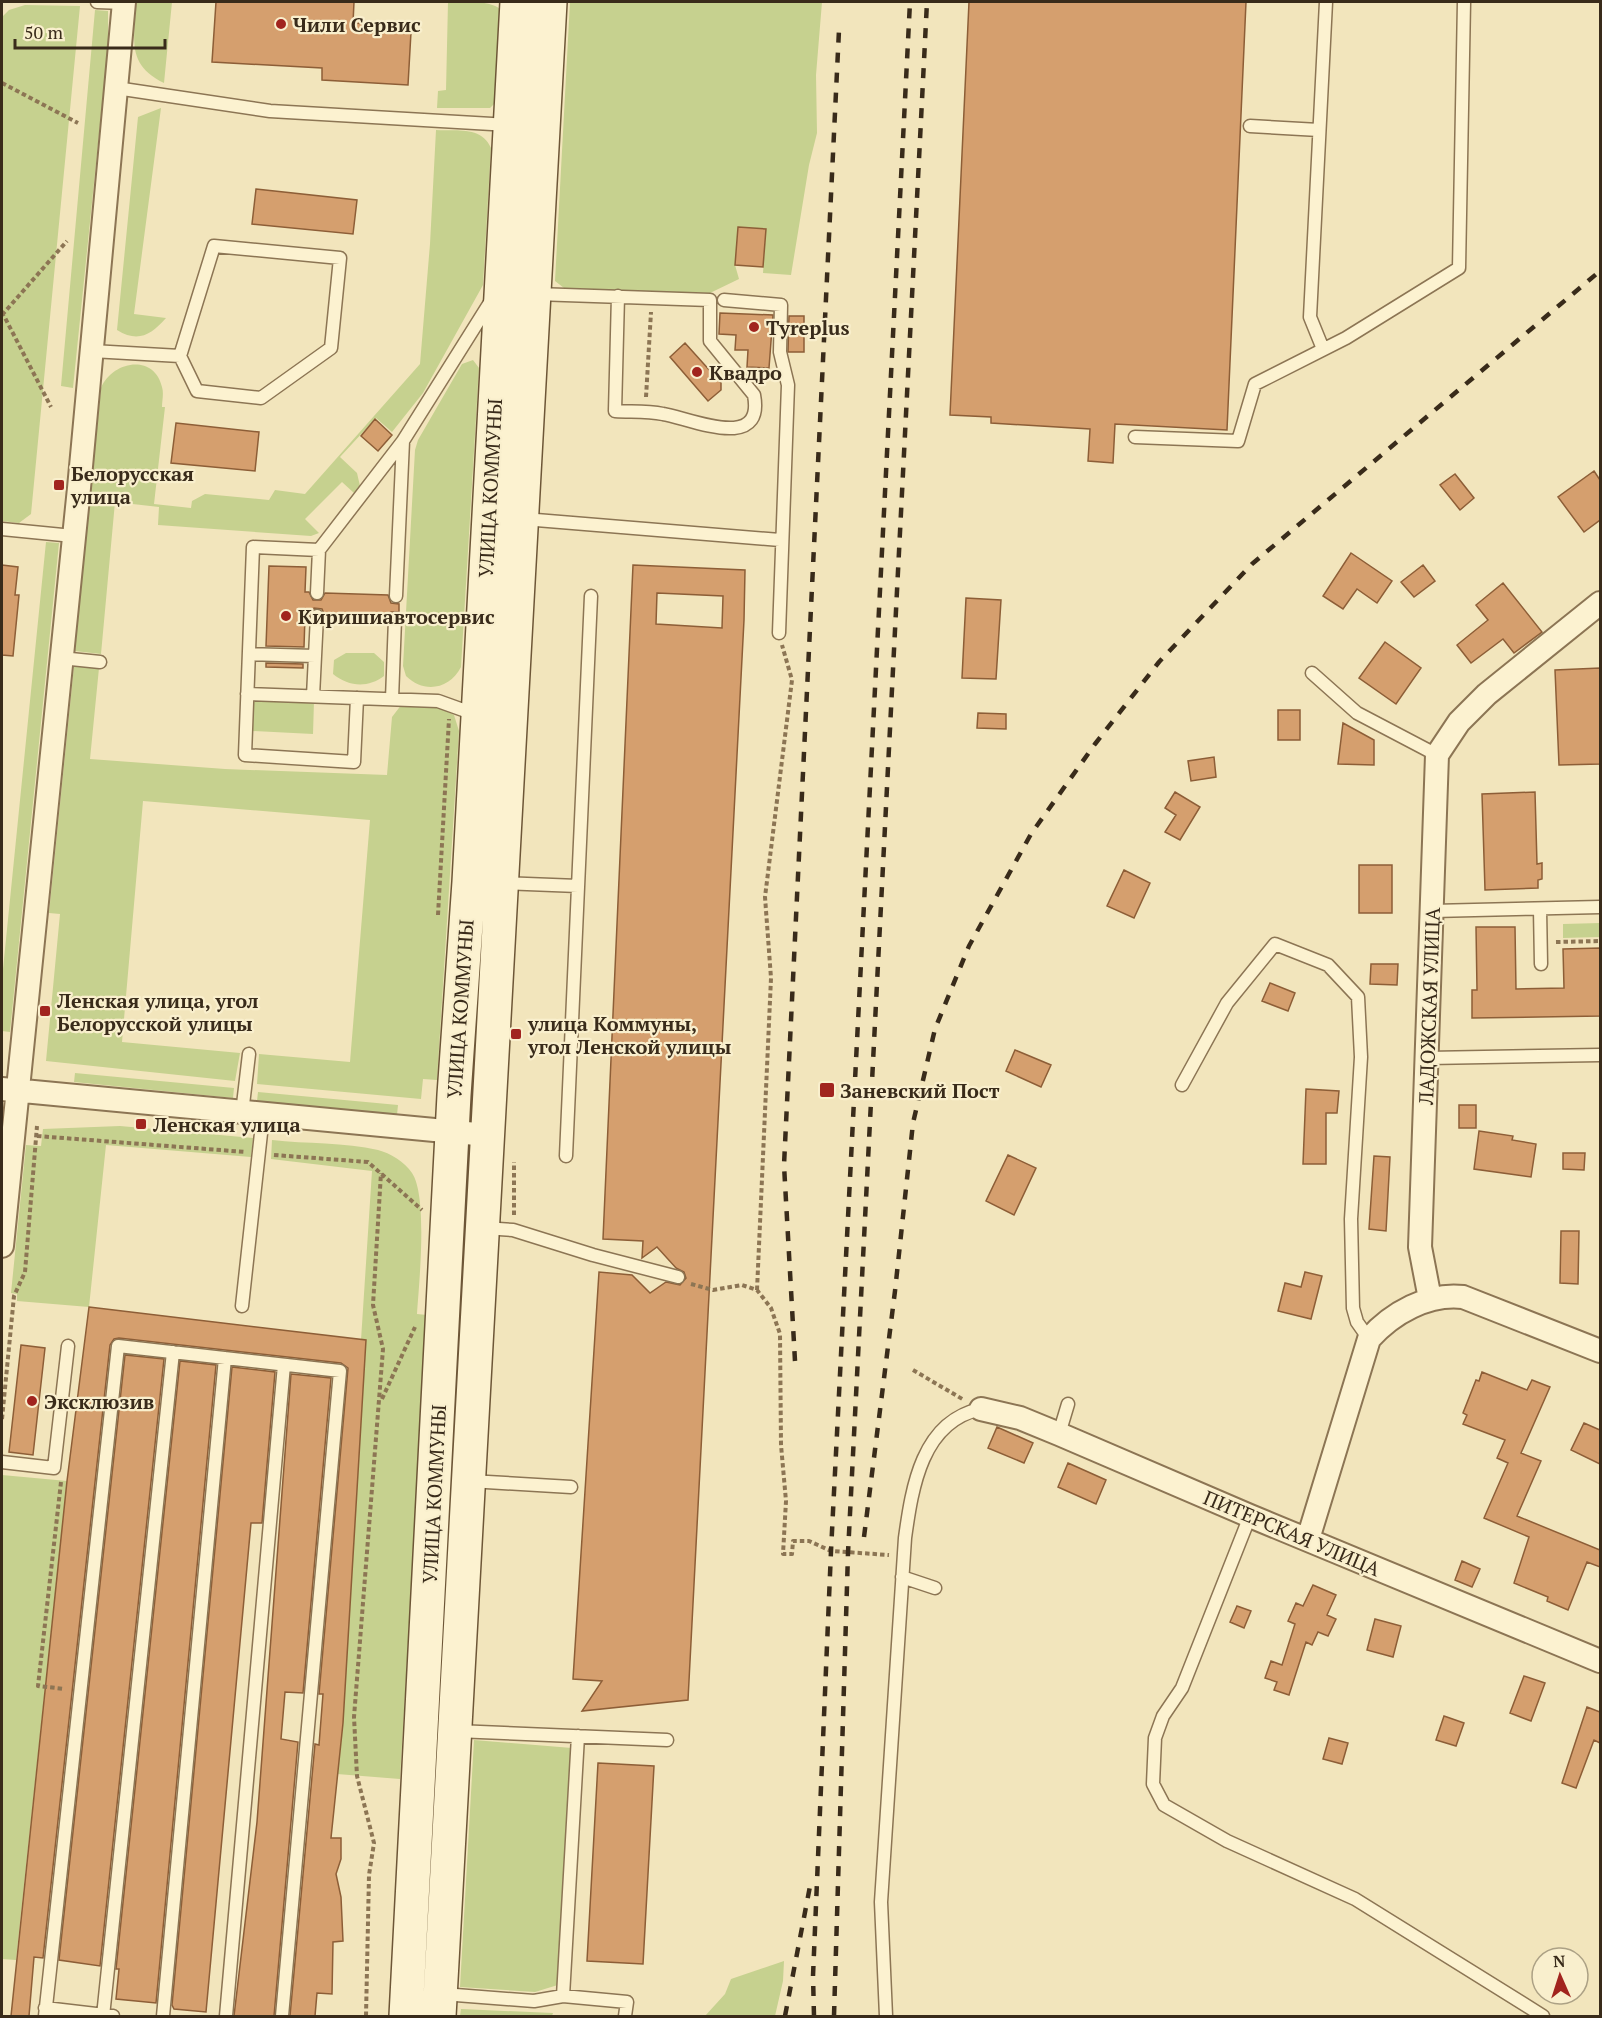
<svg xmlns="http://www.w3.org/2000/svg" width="1602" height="2018" font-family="'PT Serif',serif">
	<rect width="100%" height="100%" fill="#f2e5bc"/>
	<path fill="#c6d18f" d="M136,2h36l-8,81c-39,-19 -29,-45 -28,-81z
		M448,2c16,0 45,-2 54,9l-6,91 -6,6h-53l1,-17 8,-1z
		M570,2h252l-6,73 1,58 -8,32 -18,110 -28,-2 3,-44 -28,-2 -3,38 4,14 -29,14 -128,-3 -18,-2 -9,-7z
		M25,5l55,1 -49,508 -12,9 -17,-2v-504l7,-7z
		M95,10l13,1v35l-35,342 -12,-2z
		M161,108l-27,206 32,4c-15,17 -28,25 -49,12l21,-213z
		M436,130c20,1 46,-4 55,18l-8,137 -60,108 -31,39 -16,-14 -36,39 17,16 3,13 -6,7 -12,-11 -37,37 14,14 -8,3 -153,-11 1,-18 -44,-5 -14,152 -26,-3 26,-263c11,-27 53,-35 61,-1 2,6 0,14 0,20h3l-11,97 37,4 1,-7 13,-7 64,6 6,-10 30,4 115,-130 10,-120z
		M473,360l6,8 -18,299c-11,22 -37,27 -55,9l-3,-10 12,-216 3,-10 44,-76z
		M46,542l13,1 -49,489 -8,-1v-52z
		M346,653h28l10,9v14c-16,12 -35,11 -51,-2l1,-14z
		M74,666l25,2 -9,91 135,10 162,6 5,-58 10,-13 36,3 16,8 5,16 -22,349 -14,-1 -2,20 -164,-15 2,-30 91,8 20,-242 -227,-19 -21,241 118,11 -5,28 -189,-20 14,-147 -11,-1z
		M253,699l61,2 -1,33 -61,-3z
		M1600,923v14l-37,1v-14z
		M75,1073l159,15 -1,10 -159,-16z
		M258,1092l140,13 -1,10 -140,-14z
		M120,1126l133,12 -2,19 -145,-12 -17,162 -72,-6v-7l-6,-1 15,-148 15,1 2,-17z
		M272,1140c34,4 73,2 106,10 12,3 27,12 34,23 16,24 7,110 5,141l10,1 -27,464 -63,-5 6,-52 23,-381 -5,-1 11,-169 -101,-12z
		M2,1475l65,6 -51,479 -14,-1z
		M474,1740l98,8 -11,236 -26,8 -75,-5z
		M784,1961l-1,20 -8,35h-70l20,-22 6,-15z
		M461,2009l92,4 -1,3h-92z"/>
	<path fill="#d59f6e" stroke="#8d5e37" stroke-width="1.5" fill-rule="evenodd" d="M216,2h138l-1,21 52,3 6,6 -3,53 -86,-5v-12l-110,-6z
		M969,2h277l-19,428 -112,-6 -2,39 -25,-2 2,-32 -99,-6v-6l-41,-2z
		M256,189l101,11 -4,34 -101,-10z
		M738,227l28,2 -3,38 -28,-2z
		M720,313l53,2 -4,53 -22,-1 1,-17h-13l1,-15 -17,-1z
		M789,316h15v36h-16z
		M685,343l36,40v7l-13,11 -38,-44z
		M375,419l17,16 -14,16 -17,-15z
		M176,423l83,9 -4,39 -84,-8z
		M1594,471l6,9v40l-16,12 -26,-35z
		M1455,474l19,24 -14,12 -20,-25z
		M1351,553l41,28 -15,22 -20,-14 -14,20 -20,-13z
		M2,565l16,2 -3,28h4l-6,61 -11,-1z
		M633,565l112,5 -1,50 -56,1080 -106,11 20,-30 -29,-2 26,-407 33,3 18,18 16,-11 14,3 6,-7 -2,-6 -8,-4 -19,-21 -15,11 1,-17 -40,-2zM657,593l66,3 -1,32 -66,-4z
		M1423,565l12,16 -21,16 -13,-15z
		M269,566l37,1 -1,25h4l4,8h8l4,-7 63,2 3,8 8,1v8h-8l-4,7 -62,-3 -3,-7 -8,-1 -5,8h-4l-1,31 -38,-1z
		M1503,583l39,49 -28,21 -11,-14 -32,24 -14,-18 31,-25 -12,-15z
		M966,598l35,2 -5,79 -34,-1z
		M1385,642l36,26 -25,36 -37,-26z
		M266,663l37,1v4l-37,-1z
		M1600,668v96l-41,1 -4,-95z
		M1278,710h22v30h-22z
		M978,713l28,1v15l-29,-1z
		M1343,723l31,17v25l-36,-1z
		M1214,757l2,20 -25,4 -3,-20z
		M1175,792l25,15 -20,33 -15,-8 11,-17 -11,-7z
		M1535,792l2,72 5,-1v16l-4,1v8l-53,2 -3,-96z
		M1359,865h33v48h-33z
		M1124,870l26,13 -16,35 -27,-12z
		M1476,927h39l1,62 48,-1 -1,-39 37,-1v68l-128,2v-28h5z
		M1371,964h27l-1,21 -27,-1z
		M1270,983l25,10 -7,18 -26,-10z
		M1015,1050l36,15 -10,22 -35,-16z
		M1306,1089l33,2 -2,22h-11v51h-23z
		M1459,1105h17v23h-17z
		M1479,1131l34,5 -1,4 24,4 -5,33 -57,-8z
		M1563,1153h22l-1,17 -21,-1z
		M1008,1155l28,13 -22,47 -28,-14z
		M1374,1156l16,1 -4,74 -17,-2z
		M1561,1231h18l-1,53 -18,-1z
		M1305,1272l17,4 -11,43 -33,-8 7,-28 16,4z
		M89,1307l277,33 -23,383 -12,115h10v21l-5,15 5,23 2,44 -10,1 -1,52 -15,-1 -2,23h-25l25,-272 4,1 4,-51h-4l29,-326 -7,-5 -222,-25 -5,1 -4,6 -67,613 -9,-1 -5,59h-18l56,-535z
		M21,1345l24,3 -12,107 -24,-3z
		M125,1355l39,4 -64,607 -41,-6z
		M180,1361l36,4 -60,638 -40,-4 3,-30h-3z
		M232,1367l43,5 -13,151h-11l-45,489 -32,-3 -2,-4z
		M1482,1372l45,18 5,-10 18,7 -29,66 20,8 -24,55 83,34v17l-13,-5 -19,48 -21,-9 1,-4 -34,-14 15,-46 -45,-19 24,-55 -11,-5 8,-18 -42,-16 4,-9 -4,-2 13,-33 3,1z
		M291,1374l40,4 -28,315 -18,-1 -4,47 17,3 -24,274h-40l23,-194z
		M1584,1423l16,7v34l-29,-14z
		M997,1427l36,16 -9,20 -36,-15z
		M1068,1463l38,17 -10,24 -38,-17z
		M1462,1561l18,8 -8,18 -17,-7z
		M1313,1585l23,10 -9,20 9,4 -8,17 -10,-4 -6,13 -6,-3 -17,53 -15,-5 3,-8 -12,-4 6,-17 11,4 13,-41 -7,-3 8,-18 7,3z
		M1237,1606l14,5 -7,17 -14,-6z
		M1375,1619l26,7 -8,31 -26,-7z
		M1524,1676l21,7 -14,38 -21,-8z
		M1587,1707l13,5v31l-6,-3 -18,48 -14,-5z
		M1444,1716l20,7 -8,23 -20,-6z
		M1329,1738l19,5 -6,21 -19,-5z
		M598,1763l56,3 -11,198 -56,-3z"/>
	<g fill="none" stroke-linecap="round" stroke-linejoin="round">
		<defs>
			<path id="lane" d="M97,2l27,1
				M116,88l154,23 239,14
				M1250,126l69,4
				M214,246l126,12 -9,90 -70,50 -64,-7 -17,-35z
				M536,294l174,6v41l44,54c11,58 -65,23 -91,19 -16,-3 -32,-2 -48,-3l3,-115
				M724,300l57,5 -1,47 8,33 -9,248
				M1323,349l-13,-32 16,-315
				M92,351l88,5
				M1135,437l103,4 17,-57 91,-46 113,-70 5,-266
				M524,519l256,21
				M2,529l71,7
				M317,593l2,-43
				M396,596l7,-155 88,-140
				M249,654l66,2
				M61,658l39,4
				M1312,673l45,40 80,42
				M247,694l191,7 39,14
				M313,696l4,-80
				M357,698l-3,64 -109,-7 8,-208 66,3 84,-109
				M392,699l3,-80
				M502,883l76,3
				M1540,909l1,55
				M1433,911l167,-4
				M1428,1058l172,-3
				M1182,1085l45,-82 48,-59 53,21 30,32 3,60 -10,162 2,89 4,14 12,17
				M242,1113l7,-59
				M566,1156l25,-560
				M484,1228l29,2 80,25 85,22
				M242,1306l21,-191
				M1059,1434l9,-30
				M2,1462l52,6 14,-122
				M470,1481l101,6
				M1250,1516l-68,172 -19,28 -8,22 -2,46 11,21 63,36 128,58 188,117
				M902,1577l33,11
				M456,1731l211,9
				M443,1994l91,7 29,-5 64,6 -2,14
				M563,1996l15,-260
				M45,2008l68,8
				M45,2016l73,-670 222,25 -58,645
				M103,2016l70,-664
				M163,2016l62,-658
				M226,2016l58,-651
				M886,2016l-5,-114 24,-364c7,-51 17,-117 76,-129"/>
			<path id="street" d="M2,1089l485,46
				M2,1246l77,-758 45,-486
				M1430,1299l-10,-52 17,-492 22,-33 28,-28 113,-91
				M981,1409l39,9 39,16 191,82 350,145
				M1308,1539l61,-200c23,-26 59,-46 94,-42l137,54"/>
			<path id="secondary" d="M406,2016l48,-921 15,-213 48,-880
				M439,2016l111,-2014"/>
		</defs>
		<use href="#lane" stroke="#8c7554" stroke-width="15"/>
		<use href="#street" stroke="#8c7554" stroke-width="26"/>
		<use href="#secondary" stroke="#6d5637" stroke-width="36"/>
		<path stroke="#8c7554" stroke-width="4" stroke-dasharray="4.5 3" stroke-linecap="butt" d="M2,83l76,40
			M2,312l49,95
			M2,315l65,-74
			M646,397l5,-85
			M438,915l11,-196
			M1556,942l44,-1
			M37,1136l209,16
			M274,1155l94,7 54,48
			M514,1215v-53
			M691,1284l22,6 29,-5 15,5 14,18 9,26 1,111 5,56 -3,53h9l1,-13h16l22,10 58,4
			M757,1290l14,-312 -6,-81 27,-217 -10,-35
			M913,1370l51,30
			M382,1399l33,-72
			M2,1419l12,-123 11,-24 12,-146
			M61,1482l-23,204 27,3
			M366,2016l3,-141 5,-32 -17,-67 -3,-59 29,-368 -10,-44 8,-132"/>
		<use href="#lane" stroke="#fcf2d0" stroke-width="12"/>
		<use href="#street" stroke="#fcf2d0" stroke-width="22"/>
		<use href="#secondary" stroke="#fcf2d0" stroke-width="33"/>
		<path stroke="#392b1a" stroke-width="4.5" stroke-dasharray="10 10" stroke-linecap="butt" d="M795,1361l-11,-196 55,-1135
			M864,1537l31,-246 18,-168 22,-94 34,-83 62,-112 64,-90 64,-82 93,-98 348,-293
			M785,2016l26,-135
			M814,2016l-1,-40 18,-425 79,-1549
			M834,2016l14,-463 79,-1551"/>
	</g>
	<g fill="#a1241e" stroke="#f9efcd" stroke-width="2">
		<circle cx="281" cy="24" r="6"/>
		<circle cx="754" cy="327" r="6"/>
		<circle cx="697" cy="372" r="6"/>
		<rect x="53" y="479" width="12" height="12" rx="3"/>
		<circle cx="286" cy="616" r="6"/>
		<rect x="39" y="1005" width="12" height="12" rx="3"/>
		<rect x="510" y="1028" width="12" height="12" rx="3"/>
		<rect x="819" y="1082" width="16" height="16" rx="3"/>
		<rect x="135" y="1118" width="12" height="12" rx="3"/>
		<circle cx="32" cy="1401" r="6"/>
	</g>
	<g text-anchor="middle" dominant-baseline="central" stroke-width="4.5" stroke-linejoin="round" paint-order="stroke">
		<g font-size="20" font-weight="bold" fill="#392b1a" stroke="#f9efcd" text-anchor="start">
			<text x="293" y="24">Чили Сервис</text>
			<text x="766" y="327">Tyreplus</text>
			<text x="709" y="372">Квадро</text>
			<text x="71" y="473">Белорусская<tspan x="71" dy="23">улица</tspan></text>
			<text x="298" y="616">Киришиавтосервис</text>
			<text x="57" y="1000">Ленская улица, угол<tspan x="57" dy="23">Белорусской улицы</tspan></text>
			<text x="528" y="1023">улица Коммуны,<tspan x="528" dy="23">угол Ленской улицы</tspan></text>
			<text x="840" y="1090">Заневский Пост</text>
			<text x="153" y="1124">Ленская улица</text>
			<text x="44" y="1401">Эксклюзив</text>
		</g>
		<g font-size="20" fill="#392b1a" stroke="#f9efcd">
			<text transform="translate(490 488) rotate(-87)">УЛИЦА КОММУНЫ</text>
			<text transform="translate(1429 1006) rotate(-88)">ЛАДОЖСКАЯ УЛИЦА</text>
			<text transform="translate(460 1009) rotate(-86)">УЛИЦА КОММУНЫ</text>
			<text transform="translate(434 1494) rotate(-87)">УЛИЦА КОММУНЫ</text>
			<text transform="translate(1292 1533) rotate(23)">ПИТЕРСКАЯ УЛИЦА</text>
		</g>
	</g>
	<rect width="1602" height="2018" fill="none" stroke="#392b1a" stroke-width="6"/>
	<g transform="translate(1560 1976) rotate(357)"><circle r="28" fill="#f9efcd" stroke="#aca185" stroke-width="1.5"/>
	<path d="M0-4.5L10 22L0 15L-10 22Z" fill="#a1241e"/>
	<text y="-9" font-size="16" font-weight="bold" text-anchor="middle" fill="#392b1a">N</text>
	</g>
	<path d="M15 39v9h150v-9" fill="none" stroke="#392b1a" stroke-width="3"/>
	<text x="24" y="39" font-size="18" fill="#392b1a" stroke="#f9efcd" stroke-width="4.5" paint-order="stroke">50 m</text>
</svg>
